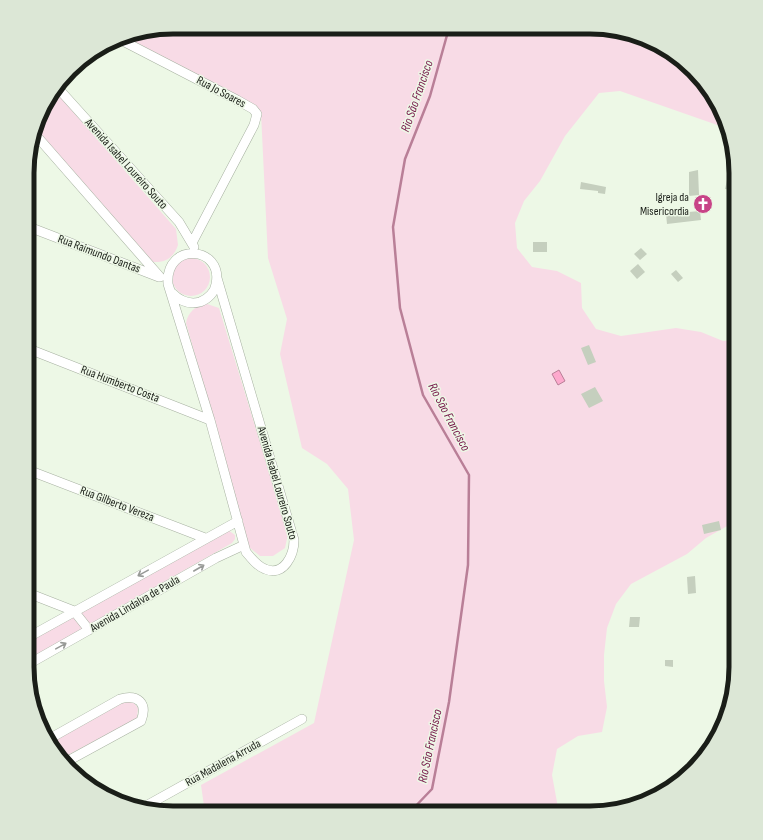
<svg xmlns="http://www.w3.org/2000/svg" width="763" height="840" font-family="'Sofia Sans Condensed',sans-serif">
	<rect width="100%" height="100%" fill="#edf8e6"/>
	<path fill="#f8dbe6" d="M173,27l436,1 54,19 49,45 11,35 -103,-36 -21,2 -34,43 -25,45 -16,20 -9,22 2,25 15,19 25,4 24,12 1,25 14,21 25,7 55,-8 25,4 22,9 13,-1v181l-30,17 -19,16 -56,30 -15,20 -9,24 -3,27v26l3,26 -5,25 -24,4 -21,13 -5,26 7,38h-354l-4,-28 113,-62 40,-183 -6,-51 -21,-25 -25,-16 -22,-94 7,-35 -19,-61 -7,-145 -2,-4 -135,-73z
		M54,90l122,139 2,16c-4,12 -12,18 -25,17l-117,-133 11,-29z
		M172 277a19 19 0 1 1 38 0a19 19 0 1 1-38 0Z
		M207,304l12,4 69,226 -3,14 -12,8h-13l-11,-9 -63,-224c2,-11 10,-18 21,-19z
		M228,530l7,5v4l-3,4 -142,81 -9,-10 1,-3z
		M71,617h3l10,12 -57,31v-18z
		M126,701l8,2 4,5 -1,11 -75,39 -11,-10 -1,-5z"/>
	<path fill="#fda9cd" stroke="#b97f97" d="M559,370l6,11 -7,4 -6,-11z"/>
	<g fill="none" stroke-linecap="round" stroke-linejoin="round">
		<path stroke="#b97f97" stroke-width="2.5" d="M409,813l23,-24 17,-87 19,-137 1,-90 -46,-80 -23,-87 -7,-81 12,-68 25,-63 19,-68"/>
	</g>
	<path fill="#c5cfbe" d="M730,167l6,1 -3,22 -8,-1z
		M698,170l1,25 -10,1v-24z
		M581,182l25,5 -1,7 -7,-1v-2l-18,-2z
		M700,211l1,9 -34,4 -1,-10z
		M533,242h14v10h-14z
		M641,248l6,6 -7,6 -6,-6z
		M638,264l7,8 -8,7 -7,-8z
		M676,270l7,8 -5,4 -7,-8z
		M589,345l7,17 -8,3 -7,-17z
		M595,387l8,14 -14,7 -8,-14z
		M719,521l2,9 -17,4 -2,-9z
		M695,576l1,17 -8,1 -1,-17z
		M630,617h10l-1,10h-10z
		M665,660h8v7l-8,-1z"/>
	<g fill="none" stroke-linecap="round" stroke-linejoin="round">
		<defs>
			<path id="street" d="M119,39l118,61 16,9 4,5 -3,11 -62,118
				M57,87l122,135 15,25
				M34,133l126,144
				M29,227l130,50
				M172,293c8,8 17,12 28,9 8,-3 15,-10 16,-18 8,-38 -51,-43 -48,0l42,136 36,132c6,7 11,14 19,17 19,8 29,-14 29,-29l-77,-262
				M29,349l181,71
				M28,470l177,68
				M28,593l46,18 15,19
				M27,638l211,-117
				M27,665l189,-107 28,-13
				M49,739l71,-40c18,-5 28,4 21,22l-75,41
				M144,807l158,-88"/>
		</defs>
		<use href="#street" stroke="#a7b1a1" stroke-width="10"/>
		<use href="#street" stroke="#fff" stroke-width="9"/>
	</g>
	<defs><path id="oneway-shaft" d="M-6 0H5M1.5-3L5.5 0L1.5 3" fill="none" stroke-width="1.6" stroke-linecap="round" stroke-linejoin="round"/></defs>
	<g stroke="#989a97">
		<use href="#oneway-shaft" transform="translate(199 568) rotate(-30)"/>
		<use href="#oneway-shaft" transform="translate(143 573) rotate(151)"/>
		<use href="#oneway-shaft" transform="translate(61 646) rotate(-29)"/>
	</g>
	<defs>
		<symbol id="church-disc" viewBox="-11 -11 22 22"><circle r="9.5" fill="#c84387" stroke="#edf8e6"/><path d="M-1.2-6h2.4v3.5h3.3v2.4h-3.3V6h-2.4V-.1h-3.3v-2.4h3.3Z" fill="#fff"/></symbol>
	</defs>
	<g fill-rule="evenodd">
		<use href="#church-disc" x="692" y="193" width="22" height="22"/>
	</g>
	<g text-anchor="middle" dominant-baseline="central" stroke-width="3" stroke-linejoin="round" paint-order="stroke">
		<g font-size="12" fill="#1a1e18" stroke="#edf8e6">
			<text transform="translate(221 92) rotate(28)">Rua Jo Soares</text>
			<text transform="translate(126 164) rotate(48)">Avenida Isabel Loureiro Souto</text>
			<text transform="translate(99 254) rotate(21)">Rua Raimundo Dantas</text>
			<text transform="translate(120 384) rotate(21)">Rua Humberto Costa</text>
			<text transform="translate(277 483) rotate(74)">Avenida Isabel Loureiro Souto</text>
			<text transform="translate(117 504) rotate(21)">Rua Gilberto Vereza</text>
			<text transform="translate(135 604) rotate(-30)">Avenida Lindalva de Paula</text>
			<text transform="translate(223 763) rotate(-29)">Rua Madalena Arruda</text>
		</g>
		<g font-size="12" fill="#1a1e18" stroke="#edf8e6" text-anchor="end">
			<text x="689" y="197">Igreja da<tspan x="689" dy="14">Misericordia</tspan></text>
		</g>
		<g font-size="13" font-style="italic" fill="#751649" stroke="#edf8e6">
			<text transform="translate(417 96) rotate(-71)">Rio São Francisco</text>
			<text transform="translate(449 417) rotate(62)">Rio São Francisco</text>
			<text transform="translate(430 746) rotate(-78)">Rio São Francisco</text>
		</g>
	</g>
	<path d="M0 0H763V840H0ZM173 34H590A139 139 0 0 1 729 173V667A139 139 0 0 1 590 806H173A139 139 0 0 1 34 667V173A139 139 0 0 1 173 34Z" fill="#dce7d6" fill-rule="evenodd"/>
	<path fill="none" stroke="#1a1e18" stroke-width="5" d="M173 34H590A139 139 0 0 1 729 173V667A139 139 0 0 1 590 806H173A139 139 0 0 1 34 667V173A139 139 0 0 1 173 34Z"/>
</svg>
